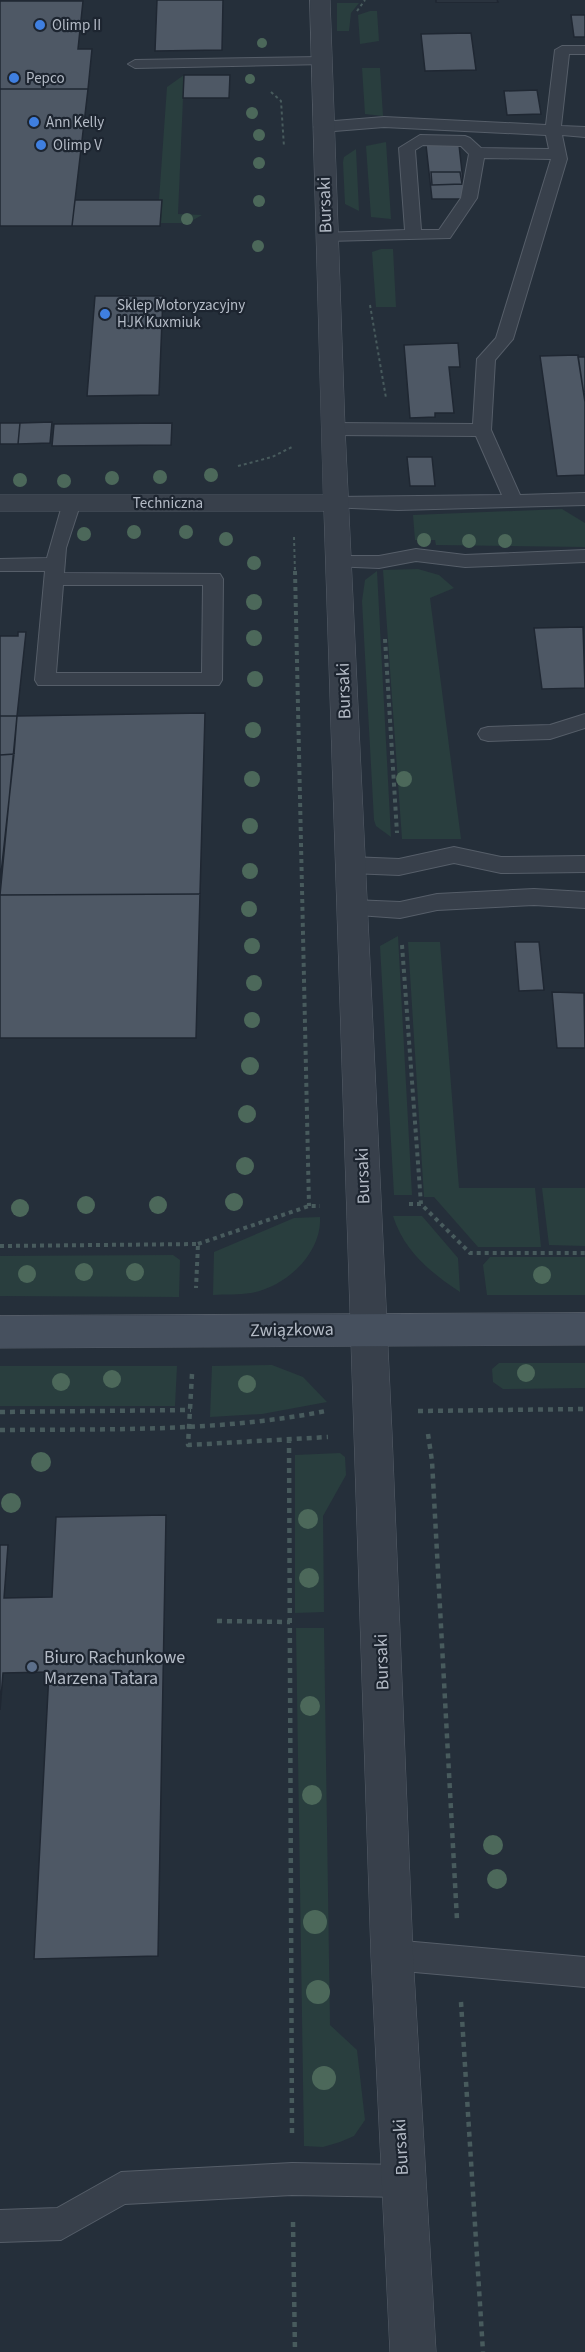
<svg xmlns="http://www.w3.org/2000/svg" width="585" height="2352" font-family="'Source Sans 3',sans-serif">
	<rect width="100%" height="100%" fill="#252f3a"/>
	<path fill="#293e3e" d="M359,3l-8,10 -2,18h-12v-28z
		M370,11h7l2,30 -19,3 -2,-29z
		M362,68h18l3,48 -18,-2z
		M184,75l-6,139 24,1 -14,8h-28l2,-23h-3l8,-113z
		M386,142l5,77 -20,-2 -5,-71z
		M356,149l3,62 -14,-7 -2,-42 1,-5z
		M381,249h12l3,58h-20l-4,-55z
		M562,509l23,14v24l-149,-2 -1,-5h-20l-2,-25z
		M418,569l21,6 15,13 -24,10 31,241h-59l-19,-269z
		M377,571l14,266 -15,-11 -2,-6 -12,-219 3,-21z
		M398,936l14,259h-18l-14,-249z
		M408,942h32l19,246h76l6,59h-63l-44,-50h-10z
		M542,1188h43v58l-36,-1z
		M393,1216h29l36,42 2,34c-29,-19 -56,-41 -67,-76z
		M320,1217c2,36 -34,70 -69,76 -13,2 -25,1 -38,2l1,-43 80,-34z
		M173,1255l7,5 -1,37 -179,-1v-40z
		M490,1257h95v38h-98l-4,-30z
		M499,1363h86v25l-82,1 -10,-7 -1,-13z
		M272,1365l31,12 24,25 -65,12 -52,3 2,-51z
		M0,1366h177l-2,40h-175z
		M340,1453l5,4 1,18 -23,41 1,96 -29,1v-158z
		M296,1628h28l6,397 27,25 8,70 -11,16 -14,6 -17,5 -19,-1z"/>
	<path fill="#4e5865" stroke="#1f2732" stroke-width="1.5" d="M157,0h66l-1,50 -67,1z
		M436,0h61l1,2h-62z
		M0,1h83l-5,48h14l-4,40h-88z
		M571,15h14v22h-11z
		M471,33l5,37 -51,1 -4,-37z
		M184,75h46l-1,23h-46z
		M0,89h88l-16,137h-72z
		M537,90l4,24 -34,1 -3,-24z
		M426,145h33l6,54h-33z
		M431,172h29l2,12 -30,1z
		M75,200h87l-2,26h-88z
		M95,296h68l-4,99 -72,1z
		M458,343l2,24h-11l5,46h-19v4l-25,1 -6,-73z
		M578,355l7,47v73l-28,1 -17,-120z
		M578,357h7v45z
		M52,422l-2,21 -32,1 2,-21z
		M0,423h20l-2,21h-18z
		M172,423l-1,22 -119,1 2,-22z
		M407,457h25l3,29h-25z
		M583,627l2,61 -43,1 -8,-61z
		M18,632h8l-9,84h-17v-80h18z
		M205,713l-5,181 -200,1 17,-179z
		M0,716h17l-3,38 -14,1z
		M14,754l-14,129v-128z
		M200,894l-4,144h-196v-143z
		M515,942h24l5,48 -25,1z
		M552,992l32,1 1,55h-28z
		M166,1515l-8,441 -124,3 15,-287 -46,1 -3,37v-165h8l-4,53 48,-1 4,-80z"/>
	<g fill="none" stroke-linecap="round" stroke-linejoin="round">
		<defs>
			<path id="lane" d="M562,46h23v8h-16l-8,72 24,1v10l-23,-2 5,24 -54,180 -18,21 -4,70 29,65 65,-2v12l-187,5 -69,-3 -2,-4 9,-6 166,-2 -26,-59 -143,-1 -9,-6 9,-6 140,1 4,-65 19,-21 55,-179 -67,-1 -7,40 -27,40 -123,3 -8,-5 2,-3 84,-3 -6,-82 21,-13 45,1 5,2 11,10 68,1 -3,-14 -162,-8 -62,5 -8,-5 8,-5 62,-5 162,8 9,-75zM423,145l38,1 8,8 -8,44 -22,32h-18l-6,-80z
				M320,57l5,1 2,3 -2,3 -190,4 -7,-4 7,-4z
				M72,496l9,6 -15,46 -2,25 156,1 3,5 -1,101 -3,5h-181l-3,-5 10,-109h-45v-12l47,-1 16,-56zM63,585h140l-1,88h-146z
				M416,549l49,6 120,-5v12l-120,5 -49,-6 -37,7 -48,-2 -2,-5 2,-5h48z
				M585,714v14l-35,11 -62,2 -7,-2 -3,-5 3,-5 7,-2 62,-2z
				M454,847l47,10 84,-1v16l-84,1 -47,-10 -55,12 -49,-2 -8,-2 -3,-6 3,-6 8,-2 49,2z
				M534,889l51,3v16l-51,-3 -97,5 -37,8 -56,-4 -3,-6 3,-6 8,-2 48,2 37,-8z
				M392,1940l193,17v30l-193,-17 -11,-4 -4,-11 4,-11z
				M292,2163l111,2 11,5 5,11 -5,11 -11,5 -111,-2 -167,9 -64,36 -61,2v-32l57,-2 64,-36z"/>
			<path id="street" d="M310,0h20l15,429 47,1005 21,521 23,397h-46l-19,-397 -47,-1444h-324v-16h323z"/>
			<path id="secondary" d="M585,1313v32l-585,3v-32z"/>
		</defs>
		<use href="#lane" stroke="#565e69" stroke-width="2"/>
		<use href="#street" stroke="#565e69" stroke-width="1"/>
		<use href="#secondary" stroke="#565e69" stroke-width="1"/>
		<path stroke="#485b5d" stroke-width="2" stroke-dasharray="3 3" stroke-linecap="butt" d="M357,11l8,-11
			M271,92l10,9 3,46
			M370,305l16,93
			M238,466l34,-9 20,-10
			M294,537l1,36"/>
		<path stroke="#485b5d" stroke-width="4" stroke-dasharray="4 4" stroke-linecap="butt" d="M295,571l14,635
			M385,639l12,194
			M402,945l19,259
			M409,1204h12l49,49h115
			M198,1244l111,-38h11
			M0,1246l198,-2 -2,44"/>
		<path stroke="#485b5d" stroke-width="4.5" stroke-dasharray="5 5" stroke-linecap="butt" d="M192,1374l-4,71 140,-8
			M418,1411l167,-2
			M0,1412l191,-2
			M0,1430c109,-1 219,2 326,-19
			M428,1434l4,27 25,459
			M289,1438l3,698
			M217,1621l73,1
			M461,2002l22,350
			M293,2222l2,130"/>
		<use href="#lane" fill="#38404b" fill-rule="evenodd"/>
		<use href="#street" fill="#38404b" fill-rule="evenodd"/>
		<use href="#secondary" fill="#46505e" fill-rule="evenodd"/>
	</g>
	<g fill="#4c685a">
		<circle cx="262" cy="43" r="5"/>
		<circle cx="250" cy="79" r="5"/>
		<circle cx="252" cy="113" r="6"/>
		<circle cx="259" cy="135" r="6"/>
		<circle cx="259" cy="163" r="6"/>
		<circle cx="259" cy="201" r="6"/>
		<circle cx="187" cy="219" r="6"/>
		<circle cx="258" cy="246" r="6"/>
		<circle cx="211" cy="475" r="7"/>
		<circle cx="160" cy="477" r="7"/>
		<circle cx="112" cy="478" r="7"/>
		<circle cx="20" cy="480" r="7"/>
		<circle cx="64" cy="481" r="7"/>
		<circle cx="134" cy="532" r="7"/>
		<circle cx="186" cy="532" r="7"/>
		<circle cx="84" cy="534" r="7"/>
		<circle cx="226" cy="539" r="7"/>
		<circle cx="424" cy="540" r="7"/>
		<circle cx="469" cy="541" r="7"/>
		<circle cx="505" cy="541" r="7"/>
		<circle cx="254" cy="563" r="7"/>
		<circle cx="254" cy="602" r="8"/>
		<circle cx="254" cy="638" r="8"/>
		<circle cx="255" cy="679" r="8"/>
		<circle cx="253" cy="730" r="8"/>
		<circle cx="252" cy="779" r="8"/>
		<circle cx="404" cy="779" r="8"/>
		<circle cx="250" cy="826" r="8"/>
		<circle cx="250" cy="871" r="8"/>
		<circle cx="249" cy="909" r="8"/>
		<circle cx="252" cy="946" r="8"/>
		<circle cx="254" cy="983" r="8"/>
		<circle cx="252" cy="1020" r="8"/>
		<circle cx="250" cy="1066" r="9"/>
		<circle cx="247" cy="1114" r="9"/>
		<circle cx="245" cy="1166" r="9"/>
		<circle cx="234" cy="1202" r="9"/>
		<circle cx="86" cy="1205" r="9"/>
		<circle cx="158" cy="1205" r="9"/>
		<circle cx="20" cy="1208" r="9"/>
		<circle cx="84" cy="1272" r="9"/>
		<circle cx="135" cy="1272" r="9"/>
		<circle cx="27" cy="1274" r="9"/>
		<circle cx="542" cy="1275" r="9"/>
		<circle cx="526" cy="1373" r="9"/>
		<circle cx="112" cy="1379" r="9"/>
		<circle cx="61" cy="1382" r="9"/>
		<circle cx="247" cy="1384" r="9"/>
		<circle cx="41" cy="1462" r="10"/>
		<circle cx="11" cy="1503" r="10"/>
		<circle cx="308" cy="1519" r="10"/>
		<circle cx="309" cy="1578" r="10"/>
		<circle cx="310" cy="1706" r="10"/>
		<circle cx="312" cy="1795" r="10"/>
		<circle cx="493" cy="1845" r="10"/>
		<circle cx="497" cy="1879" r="10"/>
		<circle cx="315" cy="1922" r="12"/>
		<circle cx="318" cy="1992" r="12"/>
		<circle cx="324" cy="2078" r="12"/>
	</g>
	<g fill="#3f7fe0" stroke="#1d2530" stroke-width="2">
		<circle cx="40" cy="25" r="6"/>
		<circle cx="14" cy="78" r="6"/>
		<circle cx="34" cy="122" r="6"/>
		<circle cx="41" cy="145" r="6"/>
		<circle cx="105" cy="314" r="6"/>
	</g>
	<circle fill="#5c6f8a" stroke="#1d2530" stroke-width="2" cx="32" cy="1667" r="6"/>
	<g text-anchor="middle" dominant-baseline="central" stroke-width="4.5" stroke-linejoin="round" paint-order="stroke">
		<g font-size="15" fill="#b4bbc6" stroke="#1d2530" text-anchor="start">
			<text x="52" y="25">Olimp II</text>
			<text x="26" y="78">Pepco</text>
			<text x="46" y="122">Ann Kelly</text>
			<text x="53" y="145">Olimp V</text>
			<text x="117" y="305">Sklep Motoryzacyjny<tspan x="117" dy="17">HJK Kuxmiuk</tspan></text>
		</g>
		<g font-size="15" fill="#b4bbc6" stroke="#1d2530">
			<text x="168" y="503">Techniczna</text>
		</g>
		<g font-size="18" fill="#b4bbc6" stroke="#1d2530">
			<text transform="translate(325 205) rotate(-92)">Bursaki</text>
			<text transform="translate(344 691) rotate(-92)">Bursaki</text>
			<text transform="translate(363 1176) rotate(-92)">Bursaki</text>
			<text transform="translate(292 1330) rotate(-1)">Związkowa</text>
			<text transform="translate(382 1662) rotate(-92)">Bursaki</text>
			<text transform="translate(401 2147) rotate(-93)">Bursaki</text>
		</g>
		<g font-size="18" fill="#b4bbc6" stroke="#1d2530" text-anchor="start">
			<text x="44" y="1657">Biuro Rachunkowe<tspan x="44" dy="21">Marzena Tatara</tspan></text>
		</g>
	</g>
</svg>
